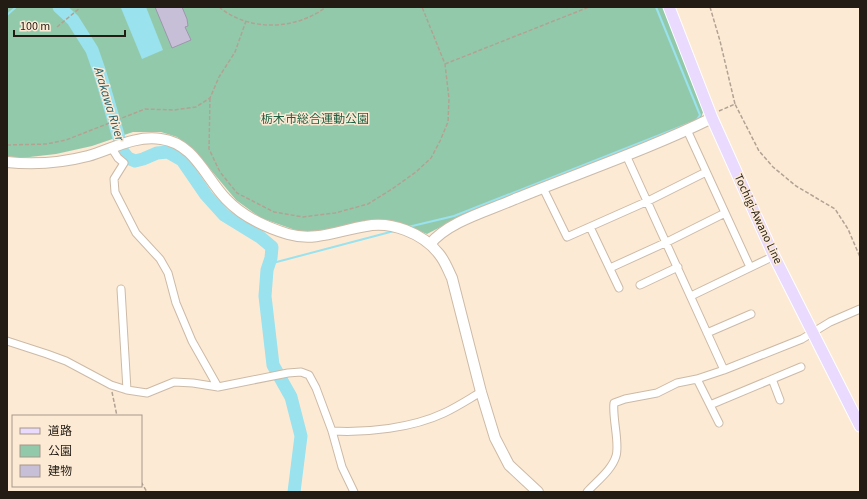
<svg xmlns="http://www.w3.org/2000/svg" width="867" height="499" font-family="'Source Sans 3','Noto Sans JP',sans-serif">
	<rect width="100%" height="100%" fill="#fdead5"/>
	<path fill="#93c9ab" d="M7,7h656l41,102 -3,9 -5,5 -242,97 -27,14 -25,-10 -16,-4 -28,3 -32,7 -25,2 -40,-14 -25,-18 -42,-50 -17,-13 -16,-5h-28l-41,14 -36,8 -35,4 -14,-2z"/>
	<path fill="#99e2ee" d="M123,7h23l17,43 -21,9 -21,-51z"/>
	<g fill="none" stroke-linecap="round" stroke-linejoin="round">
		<path stroke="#99e2ee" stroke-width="2" d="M656,7l44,108 -4,6
			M7,15l9,-8
			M408,227l46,-11 236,-93
			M269,264l125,-33"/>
		<path stroke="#99e2ee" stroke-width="13" d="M59,7l14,13 19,30 8,23 23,79 5,6 7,3 8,-2 14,-6 11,-1 14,8 24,35 18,20 36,22 12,10 -1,11 -4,12 -2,26 8,69 18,32 10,39 -7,56"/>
	</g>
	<path fill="#c7bfd7" stroke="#9d96ac" d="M155,7h27l5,12 1,7 -3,1 6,13 -19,8z"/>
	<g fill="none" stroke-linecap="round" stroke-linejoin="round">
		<defs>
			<path id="street" d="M687,130l63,137
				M111,147l7,11 6,5 -10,16 1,13 21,41 24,26 8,14 8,30 16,38 26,46
				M626,155l98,215
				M543,188l24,49 81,-36 58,-29
				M590,227l29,61
				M610,268l57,-26 58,-29
				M640,285l38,-18
				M121,289l6,101
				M691,296l83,-40
				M707,333l44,-19
				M7,341l40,13 19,7 45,24 16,5 20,3 27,-11 19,1 25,4 70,-14 13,-1 8,3 7,13 16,43 10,36 12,25
				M772,379l8,21
				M710,405l91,-38
				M719,423l-22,-44 27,-9 78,-31 28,-17 30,-13
				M332,431c35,2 80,-3 112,-18 13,-6 25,-14 37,-21
				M587,492c9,-10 25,-22 29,-36 4,-12 -4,-39 -2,-53l11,-4 32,-6 20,-10 20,-4"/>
			<path id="secondary" d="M7,162c28,3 54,1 81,-6 24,-7 47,-21 73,-17 33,4 44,38 65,60 16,17 39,28 62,35 27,8 52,-4 78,-8 25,-5 57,7 73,28 6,7 9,16 13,24l29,114 14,46 14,27 29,27
				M430,244c19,-23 58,-33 85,-45 66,-27 134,-50 197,-81"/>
			<path id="primary" d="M669,7l43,111 62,138 86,170"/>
		</defs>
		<use href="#street" stroke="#ccbaa6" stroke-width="9"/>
		<use href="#secondary" stroke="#ccbaa6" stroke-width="12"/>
		<use href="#primary" stroke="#fff" stroke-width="13"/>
		<path stroke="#b1a292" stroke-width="1.5" stroke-dasharray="4 2" stroke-linecap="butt" d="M219,7c30,25 77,23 107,0
			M710,7l10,34 15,63
			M57,27l24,-20
			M445,64l144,-57
			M210,98l-1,51 11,23 17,21 37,19 29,5 32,-4 33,-9 24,-15 24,-17 15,-14 9,-17 8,-19 1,-23 -4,-35 -23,-57
			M719,111l16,-7 24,47 14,16 23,19 39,23 13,20 12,28
			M7,145l40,-1 19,-4 79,-31 29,1 22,-3 14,-9 9,-21 16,-25 11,-31
			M112,392l5,24
			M141,482l6,10"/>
		<use href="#street" stroke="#fff" stroke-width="7"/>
		<use href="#secondary" stroke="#fff" stroke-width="10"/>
		<use href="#primary" stroke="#e9dafe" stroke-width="11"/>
	</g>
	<g text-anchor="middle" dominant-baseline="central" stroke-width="3" stroke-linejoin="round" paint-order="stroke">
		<g font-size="12" fill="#1e5f41" stroke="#fdead5">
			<text x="315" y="119">栃木市総合運動公園</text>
		</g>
		<g font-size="12" fill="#221c14" stroke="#fdead5">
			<text transform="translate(758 219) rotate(65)">Tochigi-Awano Line</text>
		</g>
		<g font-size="13" font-style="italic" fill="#235f68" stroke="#fdead5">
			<text transform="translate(109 104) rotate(73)">Arakawa River</text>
		</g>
	</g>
	<rect width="867" height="499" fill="none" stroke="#221c14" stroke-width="16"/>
	<rect x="12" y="415" width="130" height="72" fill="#fdead5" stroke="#a59888"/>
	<rect x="20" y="428" width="20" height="6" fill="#e9dafe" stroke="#a59888"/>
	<text x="48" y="435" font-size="12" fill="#221c14">道路</text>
	<rect x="20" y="445" width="20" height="12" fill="#93c9ab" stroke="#a59888"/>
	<text x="48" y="455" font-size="12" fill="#221c14">公園</text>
	<rect x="20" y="465" width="20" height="12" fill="#c7bfd7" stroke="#a59888"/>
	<text x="48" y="475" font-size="12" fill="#221c14">建物</text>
	<path d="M14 30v6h111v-6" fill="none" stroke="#221c14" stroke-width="2"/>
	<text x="20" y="30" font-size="12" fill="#221c14" stroke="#fdead5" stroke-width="3" paint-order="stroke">100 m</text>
</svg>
